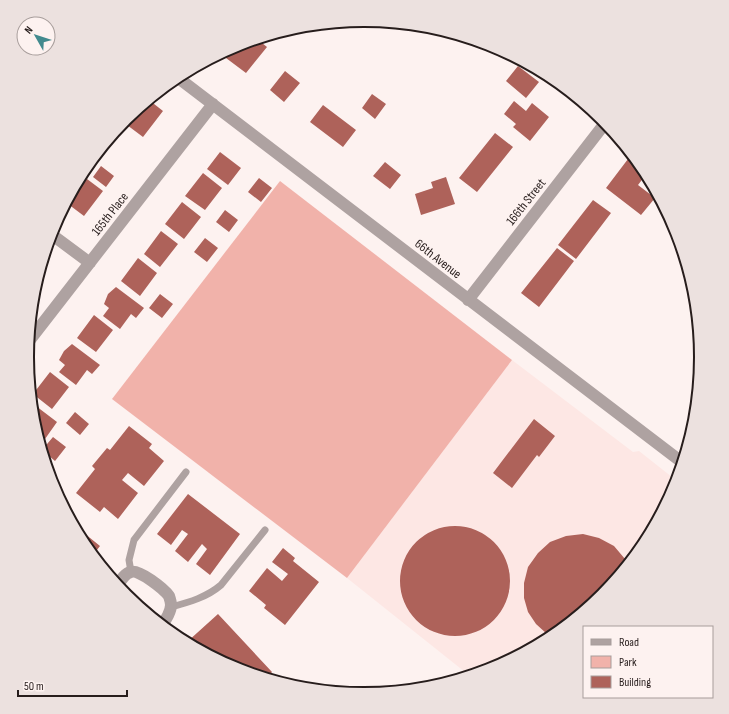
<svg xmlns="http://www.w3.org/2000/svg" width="729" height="714" font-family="'Sofia Sans Condensed',sans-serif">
	<rect width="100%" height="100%" fill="#fdf2f0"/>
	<path fill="#fde7e4" d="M512,360l121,92 6,-1 38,30 -1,5 -31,58 -42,51 -51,42 -59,31 -23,8 -123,-98z"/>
	<path fill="#f1b2aa" d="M280,181l232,179 -165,218 -235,-179z"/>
	<path fill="#ae625a" d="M257,39l10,8 -21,26 -24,-18 3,-4 11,-5 7,-3 2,2 2,-3z
		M530,65l14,8h1l-5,5 -12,-10z
		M518,66l21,16 -13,16 -20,-17z
		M285,71l15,12 -16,19 -14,-12z
		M372,94l14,10 -11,15 -13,-11z
		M149,100l14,11 -20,26 -16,-12 16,-20z
		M514,101l12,10 6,-8 17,14 -19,24 -17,-14 3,-3 -12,-10z
		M323,105l33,25 -13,17 -33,-25z
		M495,133l18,14 -36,45 -18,-14z
		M220,152l21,16 -13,17 -21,-16z
		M628,159l18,13 1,1 -9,12 17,13 -14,17 -35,-27z
		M385,162l16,13 -11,14 -17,-13z
		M101,166l13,10 -8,11 -13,-10z
		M203,173l19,15 -17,22 -20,-14z
		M446,177l9,27 -34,11 -6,-21 18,-6 -2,-6z
		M259,178l13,10 -11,14 -13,-10z
		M87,179l16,12 -19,25 -16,-12z
		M593,200l18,13 -35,46 -18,-14z
		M182,202l19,15 -17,22 -19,-15z
		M225,210l13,10 -9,12 -13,-10z
		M161,231l17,13 -18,23 -16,-13z
		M205,238l13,10 -11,14 -13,-10z
		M557,248l17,13 -35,46 -18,-14z
		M138,258l19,15 -17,23 -19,-15z
		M116,287l28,21 -8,10 -5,-4 -11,15 -17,-13 6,-8 -5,-4 4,-10z
		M160,294l13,10 -11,14 -13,-10z
		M94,315l19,15 -17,22 -19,-14z
		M72,344l28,21 -8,9 -5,-4 -11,15 -17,-13 6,-7 -6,-5 5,-9z
		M50,372l19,15 -17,22 -19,-15z
		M32,403l25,19 -12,17 -8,-6 -3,-10z
		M75,412l14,12 -9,11 -14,-12z
		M534,419l21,17 -16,21 -2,-2 -25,33 -19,-15z
		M129,426l23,18 -3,4 15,13 -20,25 -16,-13 -6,7 16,13 -20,26 -14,-12 -4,5 -24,-19 19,-24 -3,-3 15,-18 3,2z
		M53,437l13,10 -11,14 -13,-11z
		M188,494l52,40 -30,41 -14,-11 11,-15 -5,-5 -14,18 -13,-11 13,-17 -6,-4 -11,15 -14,-11z
		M74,525l26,21 -7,9 -9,-11z
		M400 581a55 55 0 1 1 110 0a55 55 0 1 1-110 0Z
		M583,534l16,4 15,8 11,13 3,6 -25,30 -51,42 -5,-3 -11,-10 -8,-12 -4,-14v-15l4,-16 10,-14 12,-11 16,-6z
		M283,548l12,10 -2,3 26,21 -34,43 -21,-17 2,-3 -17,-14 18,-23 15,13 6,-7 -16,-12z
		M218,614l54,58 -5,6 -32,-10 -25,-13 2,-2 -5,-5 -4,3 -16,-9z"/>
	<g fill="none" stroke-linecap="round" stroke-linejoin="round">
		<path stroke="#aea2a1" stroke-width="7" d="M131,572l-2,-12 5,-20 52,-68
			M171,607c19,-5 36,-10 50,-22l44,-55"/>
		<path stroke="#aea2a1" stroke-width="12" d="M177,77l506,386
			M51,234l39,29
			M468,300l138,-178
			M29,341l184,-237
			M118,585c3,-5 7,-12 13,-13 8,-3 33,17 38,24 1,3 2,6 2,9 0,6 -5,15 -9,20"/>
	</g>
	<g text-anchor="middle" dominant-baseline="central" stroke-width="3.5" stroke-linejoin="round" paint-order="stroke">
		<g font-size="13" fill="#271d1c" stroke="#fdf2f0">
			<text transform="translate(526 202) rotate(-52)">166th Street</text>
			<text transform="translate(110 214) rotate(-52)">165th Place</text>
			<text transform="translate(438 259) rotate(38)">66th Avenue</text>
		</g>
	</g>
	<path d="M0 0H729V714H0ZM34 357a330 330 0 1 1 660 0a330 330 0 1 1-660 0Z" fill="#ece1df" fill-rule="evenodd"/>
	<path fill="none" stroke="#271d1c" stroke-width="2" d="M34 357a330 330 0 1 1 660 0a330 330 0 1 1-660 0Z"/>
	<rect x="583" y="626" width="130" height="72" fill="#fdf2f0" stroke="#a79d9b"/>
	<rect x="591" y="639" width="20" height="6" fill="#aea2a1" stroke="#a79d9b"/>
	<text x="619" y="646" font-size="12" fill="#271d1c">Road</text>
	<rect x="591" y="656" width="20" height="12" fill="#f1b2aa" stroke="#a79d9b"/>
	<text x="619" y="666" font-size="12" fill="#271d1c">Park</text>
	<rect x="591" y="676" width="20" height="12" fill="#ae625a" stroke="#a79d9b"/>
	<text x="619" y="686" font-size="12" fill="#271d1c">Building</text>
	<g transform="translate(36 36) rotate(309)"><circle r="19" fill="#fdf2f0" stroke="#a79d9b"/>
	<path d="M0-3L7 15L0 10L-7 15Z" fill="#428a8e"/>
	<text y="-6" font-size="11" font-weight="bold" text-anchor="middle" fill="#271d1c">N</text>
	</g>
	<path d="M18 690v6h109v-6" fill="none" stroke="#271d1c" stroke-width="2"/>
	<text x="24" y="690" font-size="12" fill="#271d1c" stroke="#fdf2f0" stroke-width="3" paint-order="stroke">50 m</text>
</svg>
